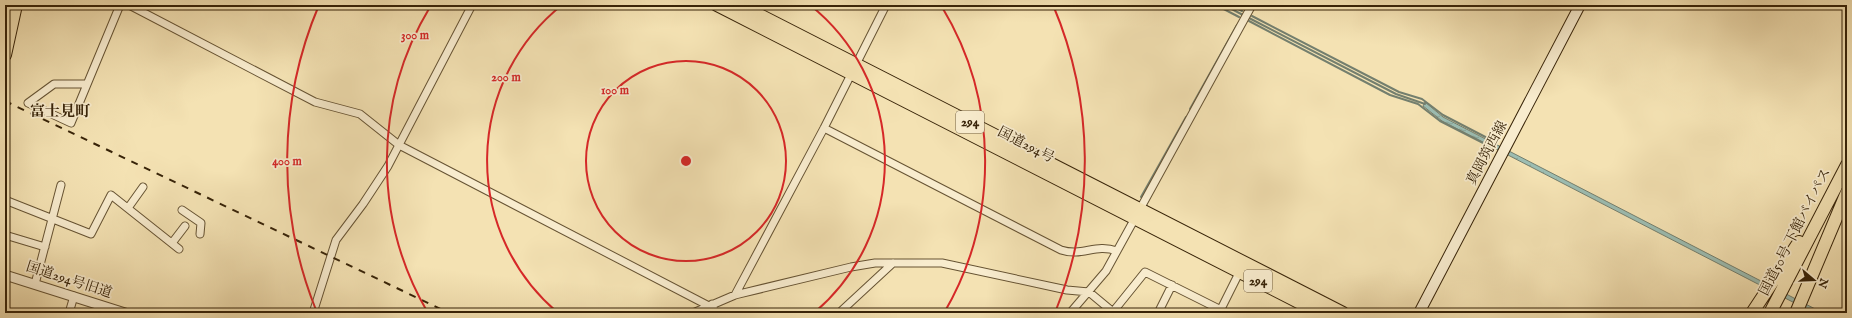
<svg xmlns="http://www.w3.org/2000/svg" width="1852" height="318" font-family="'IM FELL English','Noto Serif JP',serif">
	<defs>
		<pattern id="water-ripples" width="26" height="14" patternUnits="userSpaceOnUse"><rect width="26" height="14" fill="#9cbdb2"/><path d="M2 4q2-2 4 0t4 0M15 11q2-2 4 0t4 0" fill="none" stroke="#87a298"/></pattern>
	</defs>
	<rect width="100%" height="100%" fill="#f4e2b3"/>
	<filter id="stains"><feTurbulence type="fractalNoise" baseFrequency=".005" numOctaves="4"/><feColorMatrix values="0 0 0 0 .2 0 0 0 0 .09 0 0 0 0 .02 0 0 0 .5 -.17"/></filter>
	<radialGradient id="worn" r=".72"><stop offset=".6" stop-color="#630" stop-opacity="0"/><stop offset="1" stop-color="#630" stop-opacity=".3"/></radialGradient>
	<path fill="url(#water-ripples)" stroke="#747f6e" d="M1425,102l18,15 380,196h-9l-372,-192 -19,-15z"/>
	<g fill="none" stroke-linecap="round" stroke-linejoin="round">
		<path stroke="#747f6e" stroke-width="2" d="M1216,5l23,12
			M1224,5l19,10 -1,1
			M1231,5l11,6
			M1252,16l147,76 23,7 21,16 54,28
			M1249,18l147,76 29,10
			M1249,21l141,74 28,9 22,17 53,27
			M1190,109l47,-84
			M1141,197l45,-80
			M1819,310l6,3"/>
		<defs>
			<path id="minor" d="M129,5l186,97 45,12 39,31 310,161
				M87,84h-33l-26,19 43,20 49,-118
				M824,128l237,122c22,7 34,-7 56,1
				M5,200l86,34 20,-39 68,54
				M128,208l15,-21
				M182,210l19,13 -1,11
				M5,235l40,12
				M172,243l13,-17
				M35,284l26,-99
				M735,295l89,-167 62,-123
				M712,304l3,9
				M69,313l5,-17
				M313,313l23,-73 27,-36 25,-38 84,-161
				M693,313l42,-18 116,-28 24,-4h67l125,27 22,2 24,20
				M839,313l54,-50
				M1070,313l36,-42 146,-266
				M1112,313l33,-41 82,41
				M1158,313l14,-28
				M1219,313l21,-42"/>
			<path id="tertiary" d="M5,275l120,38"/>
			<path id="secondary" d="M1419,313l161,-308"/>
			<path id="primary" d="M5,55l11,-50"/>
			<path id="trunk" d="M717,5l603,308
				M740,5l603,308
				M1752,313l47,-71
				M1770,313l77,-148
				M1796,313l51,-121"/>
		</defs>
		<use href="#minor" stroke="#665333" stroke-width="9"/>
		<use href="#tertiary" stroke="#665333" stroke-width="11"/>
		<use href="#secondary" stroke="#372308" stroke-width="12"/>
		<use href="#primary" stroke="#372308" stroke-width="14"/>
		<use href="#trunk" stroke="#372308" stroke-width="14"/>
		<use href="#minor" stroke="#f8ecce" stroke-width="7"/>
		<use href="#tertiary" stroke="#f8ecce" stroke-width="9"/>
		<use href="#secondary" stroke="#f8ecce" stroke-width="10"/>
		<use href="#primary" stroke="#f4e2b3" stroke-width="12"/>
		<use href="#trunk" stroke="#f4e2b3" stroke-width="12"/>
		<path stroke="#372308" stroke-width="2" stroke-dasharray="7 7" stroke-linecap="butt" d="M5,101l444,212"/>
	</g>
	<g fill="none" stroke="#d62828" stroke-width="2">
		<circle cx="686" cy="161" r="100"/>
		<path d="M557 312A199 199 0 0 1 562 5M810 5A199 199 0 0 1 815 312"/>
		<path d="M428 313A299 299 0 0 1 430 7M942 7A299 299 0 0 1 944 313"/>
		<path d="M316 310A399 399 0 0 1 319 5M1053 5A399 399 0 0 1 1056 310"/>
	</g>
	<g text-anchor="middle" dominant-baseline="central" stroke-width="3.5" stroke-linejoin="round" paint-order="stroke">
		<g fill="#f8ecce" stroke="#715f43" stroke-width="1">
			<rect x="956" y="111" width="28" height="22" rx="3"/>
			<rect x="1244" y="270" width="28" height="22" rx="3"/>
		</g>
		<g font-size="13" font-weight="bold" fill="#372308">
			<text x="970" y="122">294</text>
			<text x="1258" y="281">294</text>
		</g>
		<g font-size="14" fill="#372308" stroke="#f8ecce">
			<text transform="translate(1026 145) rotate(27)">国道294号</text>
			<text transform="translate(1487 153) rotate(-62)">真岡筑西線</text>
			<text transform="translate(1795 232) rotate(-63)">国道50号 下館バイパス</text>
			<text transform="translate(69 280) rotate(18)">国道294号旧道</text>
		</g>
		<g font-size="15" font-weight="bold" fill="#372308" stroke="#f8ecce">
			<text x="60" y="111">富士見町</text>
		</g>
	</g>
	<circle cx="686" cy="161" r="6" fill="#d62828" stroke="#f8ecce" stroke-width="2"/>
	<g font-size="12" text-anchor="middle" font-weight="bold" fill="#d62828" stroke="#f8ecce" stroke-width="3.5" stroke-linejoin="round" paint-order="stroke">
		<text x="415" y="39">300 m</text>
		<text x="506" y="81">200 m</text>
		<text x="615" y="94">100 m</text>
		<text x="287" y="165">400 m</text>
	</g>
	<rect width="1852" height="318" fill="none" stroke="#f4e2b3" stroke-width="20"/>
	<rect x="6" y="6" width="1840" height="306" fill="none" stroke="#372308" stroke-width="2"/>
	<rect x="10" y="10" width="1832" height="298" fill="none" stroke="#372308"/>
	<g transform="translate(1814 280) rotate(109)" stroke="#f8ecce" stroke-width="3" paint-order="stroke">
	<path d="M0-3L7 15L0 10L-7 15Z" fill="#372308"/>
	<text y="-6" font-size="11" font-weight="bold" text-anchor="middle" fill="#372308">N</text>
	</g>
	<rect width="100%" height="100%" filter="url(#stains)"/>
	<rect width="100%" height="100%" fill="url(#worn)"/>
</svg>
